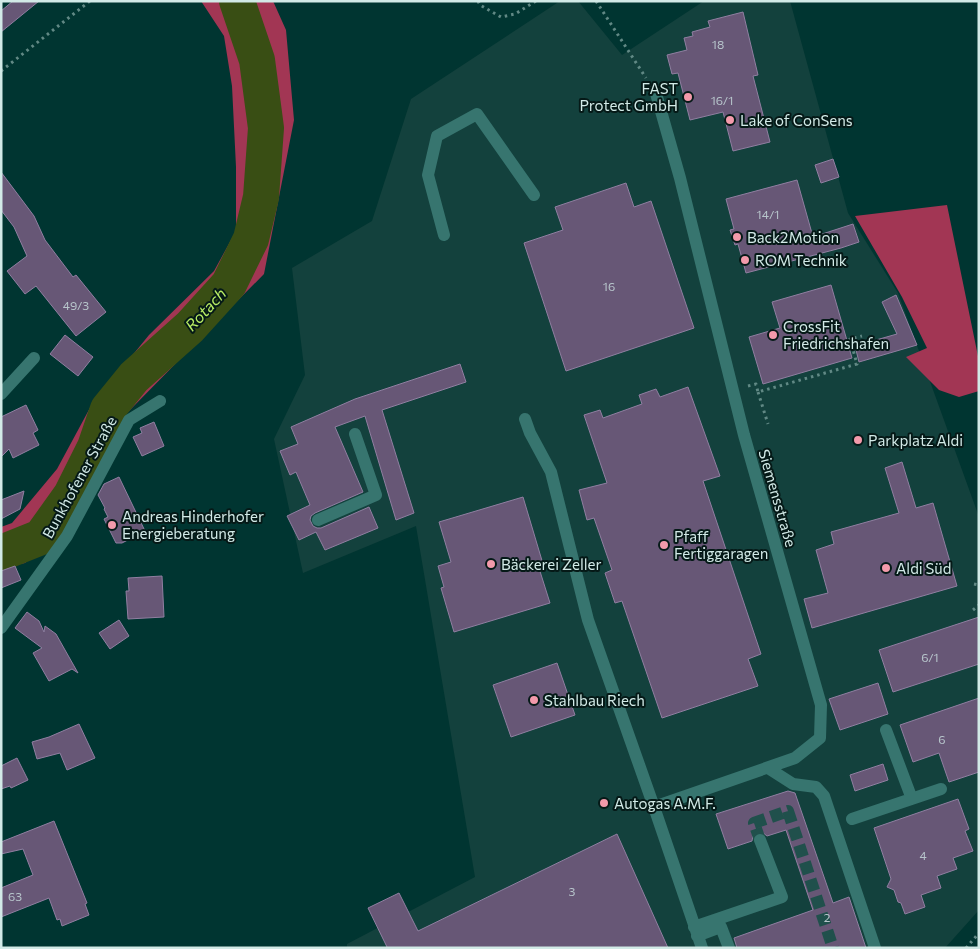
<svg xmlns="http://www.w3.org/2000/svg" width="980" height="949" font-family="Commissioner,sans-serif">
	<rect width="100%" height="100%" fill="#003531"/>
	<path fill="#13413d" d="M560,1h18l44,54 82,-54h86l58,212 50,80 81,224v393l-34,38h-598v-4l128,-67 -59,-351 -113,47 -29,-134 31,-64 -13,-107 80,-47 39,-122z"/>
	<path fill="#a23654" d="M201,1h72l13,29 8,90 -30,154 -138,140 -64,112 -37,37 -24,5v-41l11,-4 45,-54 34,-63 58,-71 65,-64 22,-40v-64l-4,-81 -8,-50z
		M947,205l32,156v30l-20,6 -20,-7 -33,-33 21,-9 -25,-51 -47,-81z"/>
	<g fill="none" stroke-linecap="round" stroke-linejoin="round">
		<path stroke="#394e14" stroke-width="36" d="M1,553l40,-16 30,-42 24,-48 13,-38 26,-32 56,-50 39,-43 22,-45 10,-42 5,-69 -9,-68 -20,-59"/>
	</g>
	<path fill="#675776" stroke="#907fa1" d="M13,1h26l-38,31v-21z
		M743,12l15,63 -5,1 17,66 -37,9 -10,-39 -33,8 -12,-47 -6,1 -5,-19 20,-5 -3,-12 9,-2 -1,-4 18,-5 -2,-6z
		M833,159l6,18 -18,6 -6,-18z
		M1,172l33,44 11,24 28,37 3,-2 30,37 -30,24 -40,-50 -11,8 -18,-23 20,-15 -13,-29 -13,-17z
		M797,180l16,57 40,-13 6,18 -18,6 -95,25 -8,-29 -3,1 -5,-15 4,-1 -8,-30z
		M626,183l8,24 17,-6 43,127 -128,43 -42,-128 39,-13 -8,-23z
		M831,285l21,73 -89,26 -14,-47 31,-9 -8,-26z
		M896,295l21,50 -58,17 -4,-16 42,-12 -15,-32z
		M65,335l28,22 -15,19 -28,-22z
		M460,364l6,18 -84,28 32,103 -18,7 -31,-104 -30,11 28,65 -48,21 -4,3 -1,4 3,6 4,2h4l48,-21 9,21 -53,22 -9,-18 -17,8 -12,-24 23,-11 -14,-33 -6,3 -10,-24 18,-7 -7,-17 64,-28z
		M688,387l32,89 -17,5 58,173 -13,5 10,27 -96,32 -40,-117 -7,2 -10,-30 7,-3 -18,-52 -7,2 -8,-30 28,-7 -23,-68 16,-5 3,8 39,-14 -3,-9 17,-6 4,8z
		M26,405l12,25 -5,3 6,12 -26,13 -4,-9 -8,8v-40z
		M154,422l10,24 -22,10 -9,-19 9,-4 -2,-5z
		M902,462l14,46 17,-5 24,83 -145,42 -8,-29 24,-6 -12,-43 18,-6 -3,-12 68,-19 -14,-45z
		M119,477l26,54 -23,12h-6l-12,-24 4,-2 -4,-8 1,-1 -7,-13 6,-11z
		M24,491l-4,18 -19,10v-19z
		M523,497l20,67 -5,1 12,38 -96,29 -13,-44 3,-1 -6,-21 13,-4 -12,-40z
		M15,566l6,14 -20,8v-17z
		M162,576l2,41 -36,2 -2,-28h3l-1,-13z
		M27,612l12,9 5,11 1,-6 11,8 22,39 -6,-4 -23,12 -16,-28 9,-5 -27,-20z
		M979,617v47l-86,28 -14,-42z
		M119,620l10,16 -19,13 -11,-16z
		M557,663l18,52 -64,22 -18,-52z
		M878,683l10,31 -48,16 -11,-31z
		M979,698v74l-30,10 -10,-29 -26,9 -13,-37z
		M79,724l16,34 -28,12 -7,-17 -23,6 -5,-17 17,-5z
		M17,758l11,22 -17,8 -1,-2 -9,3v-23z
		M883,764l5,16 -33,11 -5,-16z
		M788,791l7,2 38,110 16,-6 17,51h-129l-3,-10 79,-28 -27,-80 -19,6 -5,-4h-4l-5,3 -1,6 -24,8 -12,-35z
		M958,799l11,30 -4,2 8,20 -20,7 4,11 -20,7 4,12 -20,7 4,12 -20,7 -4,-11 -3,-1 -4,-12 -7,-3 4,-8 -17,-51z
		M54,821l33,82 -2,1 4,11 -27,11 -2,-7 -3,1 -8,-22 -48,19v-29l32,-13 -10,-26 -22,5v-12z
		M617,834l51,114h-283l2,-1 -19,-39 31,-15 19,38z"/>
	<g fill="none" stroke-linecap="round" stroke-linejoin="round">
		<path stroke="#20504c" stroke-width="12" stroke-dasharray="12 6" stroke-linecap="butt" d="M760,840l-6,-17 34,-12 45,137"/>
		<path stroke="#618985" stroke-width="3" stroke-dasharray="2.5 4" stroke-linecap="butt" d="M478,1l2,4 21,12 14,-3 21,-13
			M596,1l50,77
			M1,71l89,-70
			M748,386l8,-2 2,8 99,-28 -7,-25 12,-3
			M758,392l10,32
			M974,584l5,1
			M973,610l6,-5
			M966,948l13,-15"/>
		<path stroke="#37756f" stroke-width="12" d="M655,90l25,88 64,257 77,270 -1,33 -25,20 -141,49 48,141
			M444,235l-16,-60 9,-39 40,-22 57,81
			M1,394l33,-36
			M525,419l5,14 21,39 37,148 66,187
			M318,520l58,-25 -21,-61
			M1,628l66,-92 62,-116 31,-19
			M886,730l26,69
			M768,768l25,16 23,3 8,9 51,152
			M852,819l89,-30
			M694,927l88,-30 -22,-57
			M697,936l24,-9 8,21"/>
	</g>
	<g fill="#f39aab" stroke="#051917" stroke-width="2">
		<circle cx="688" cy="97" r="5"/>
		<circle cx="730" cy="120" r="5"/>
		<circle cx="737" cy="237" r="5"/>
		<circle cx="745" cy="260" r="5"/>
		<circle cx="773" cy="335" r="5"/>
		<circle cx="858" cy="440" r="5"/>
		<circle cx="112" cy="525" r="5"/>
		<circle cx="664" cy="545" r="5"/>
		<circle cx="491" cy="564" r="5"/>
		<circle cx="886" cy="568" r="5"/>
		<circle cx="534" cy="700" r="5"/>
		<circle cx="604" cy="803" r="5"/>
	</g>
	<g text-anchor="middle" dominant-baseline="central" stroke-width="4" stroke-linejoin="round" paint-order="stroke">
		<g font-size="12" fill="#b7c5cb">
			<text x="718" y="44">18</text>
			<text x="722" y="100">16/1</text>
			<text x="768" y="214">14/1</text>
			<text x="609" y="286">16</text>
			<text x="76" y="305">49/3</text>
			<text x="930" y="657">6/1</text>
			<text x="942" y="739">6</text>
			<text x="923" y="855">4</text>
			<text x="572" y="891">3</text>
			<text x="15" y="896">63</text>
			<text x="827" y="917">2</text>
		</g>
		<g font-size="15" fill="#d2eae7" stroke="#051917" text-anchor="start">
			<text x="678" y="88" text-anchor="end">FAST<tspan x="678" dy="17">Protect GmbH</tspan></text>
			<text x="740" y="120">Lake of ConSens</text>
			<text x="747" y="237">Back2Motion</text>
			<text x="755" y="260">ROM Technik</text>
			<text x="783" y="326">CrossFit<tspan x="783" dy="17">Friedrichshafen</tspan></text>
			<text x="868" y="440">Parkplatz Aldi</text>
			<text x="122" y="516">Andreas Hinderhofer<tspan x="122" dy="17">Energieberatung</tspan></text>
			<text x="674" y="536">Pfaff<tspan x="674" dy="17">Fertiggaragen</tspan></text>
			<text x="501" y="564">Bäckerei Zeller</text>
			<text x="896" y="568">Aldi Süd</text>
			<text x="544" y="700">Stahlbau Riech</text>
			<text x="614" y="803">Autogas A.M.F.</text>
		</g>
		<g font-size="15" fill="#d2eae7" stroke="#051917">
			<text transform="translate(79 477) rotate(-61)">Bunkhofener Straße</text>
			<text transform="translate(778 498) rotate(74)">Siemensstraße</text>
		</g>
		<g font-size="16" font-style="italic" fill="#b9ed64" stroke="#051917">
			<text transform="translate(205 309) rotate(-47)">Rotach</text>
		</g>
	</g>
	<rect width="980" height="949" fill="none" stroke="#d2eae7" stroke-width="5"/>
</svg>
